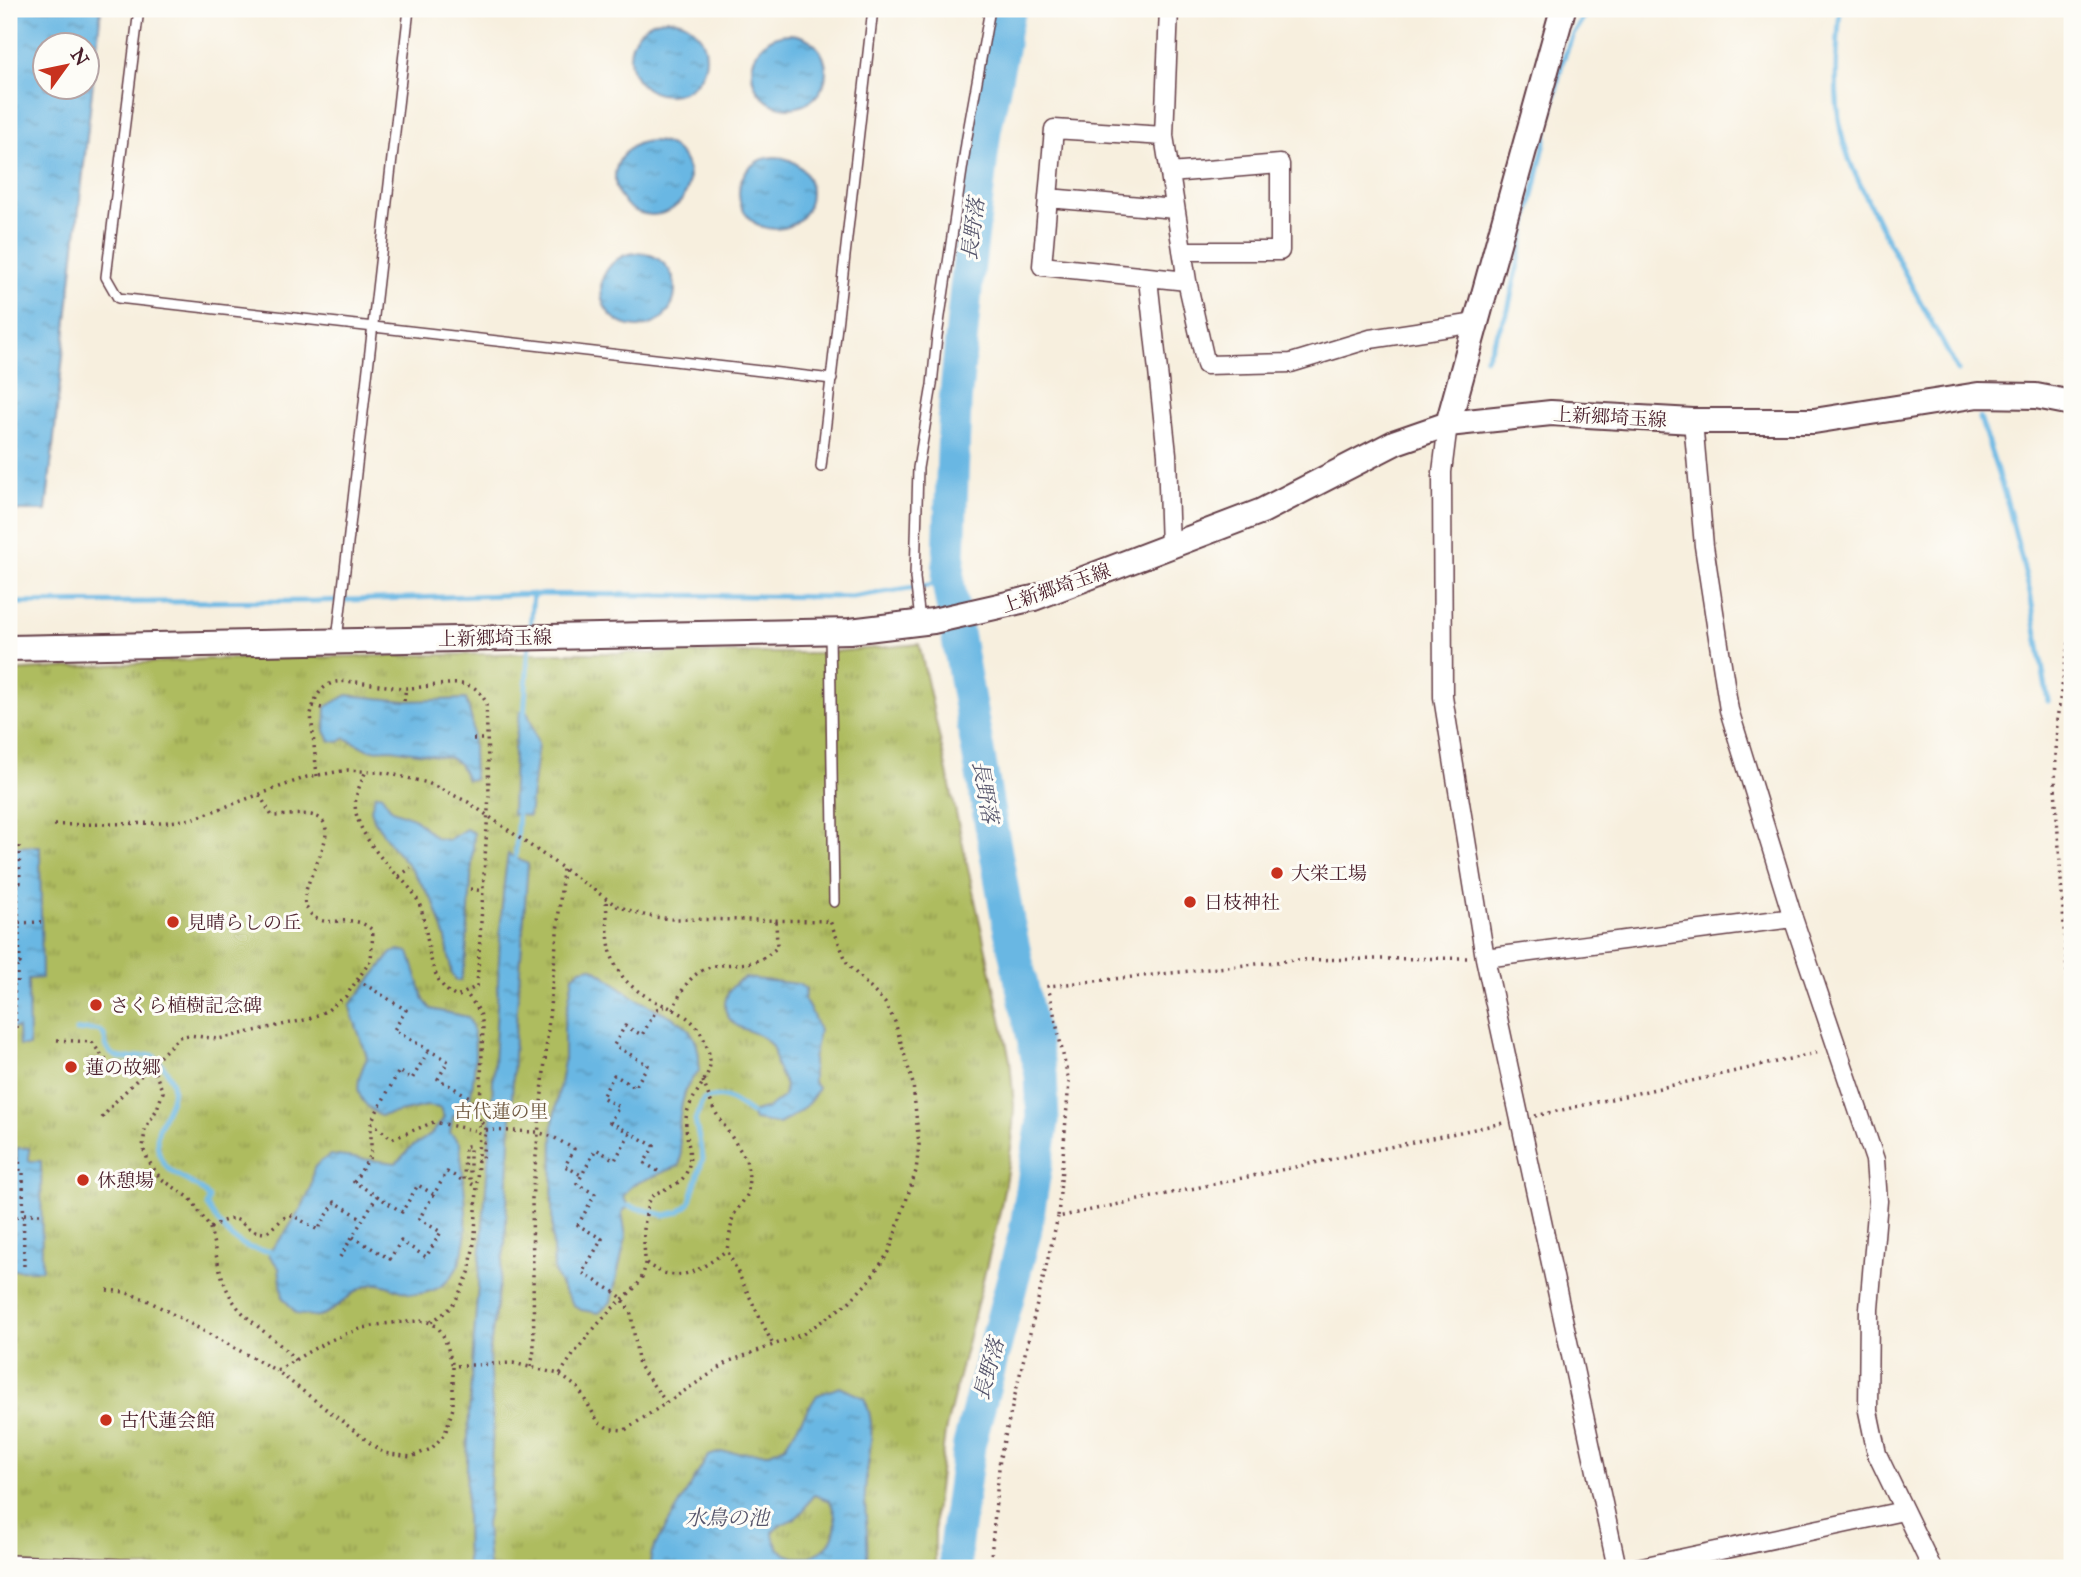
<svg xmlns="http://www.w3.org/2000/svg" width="2081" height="1577" font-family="'IM FELL Great Primer','Noto Serif JP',serif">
	<defs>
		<pattern id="park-tufts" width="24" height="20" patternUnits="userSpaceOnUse" patternTransform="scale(1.75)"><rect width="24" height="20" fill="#aebc5e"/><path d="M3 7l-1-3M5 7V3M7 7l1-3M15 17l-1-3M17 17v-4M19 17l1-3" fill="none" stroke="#90984e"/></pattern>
		<pattern id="water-ripples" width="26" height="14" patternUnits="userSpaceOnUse" patternTransform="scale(1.75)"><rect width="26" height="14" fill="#69b7e3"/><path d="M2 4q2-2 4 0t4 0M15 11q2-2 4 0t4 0" fill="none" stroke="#5894b8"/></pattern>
	</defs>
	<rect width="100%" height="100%" fill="#fdfcf7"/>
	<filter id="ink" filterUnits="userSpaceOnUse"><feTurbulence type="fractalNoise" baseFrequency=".0143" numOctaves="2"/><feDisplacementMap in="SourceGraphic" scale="14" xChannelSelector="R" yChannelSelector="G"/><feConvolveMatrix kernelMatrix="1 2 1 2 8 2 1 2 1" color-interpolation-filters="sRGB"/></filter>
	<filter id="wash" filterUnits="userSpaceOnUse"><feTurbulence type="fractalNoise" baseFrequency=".00686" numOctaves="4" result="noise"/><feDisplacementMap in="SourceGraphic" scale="28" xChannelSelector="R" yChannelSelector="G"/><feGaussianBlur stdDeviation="1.57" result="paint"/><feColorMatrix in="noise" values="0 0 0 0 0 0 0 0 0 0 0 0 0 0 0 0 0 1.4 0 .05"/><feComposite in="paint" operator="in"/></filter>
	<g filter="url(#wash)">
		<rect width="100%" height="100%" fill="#f7efde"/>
		<path fill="url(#park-tufts)" stroke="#7c6e44" stroke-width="2" d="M919,644l91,416 4,46 -2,36 -12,70 -55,220 -10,82v54h-926v-897l198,-12 329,-6h283z"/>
		<path fill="url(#water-ripples)" stroke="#5a6b87" stroke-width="2" fill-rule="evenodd" d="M9,9h92l-55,502h-37zM46,46h42v42h-42z
			M630 57a38 38 0 1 1 76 0a38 38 0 1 1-76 0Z
			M752 71a37 37 0 1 1 74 0a37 37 0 1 1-74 0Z
			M615 178a37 37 0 1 1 74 0a37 37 0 1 1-74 0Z
			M739 193a36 36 0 1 1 72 0a36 36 0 1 1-72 0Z
			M601 290a37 37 0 1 1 74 0a37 37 0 1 1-74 0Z
			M347,695l59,6 60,-2 6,22 2,58 -7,1 -8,-16 -9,-6 -58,-9 -23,1 -24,-12 -6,4 -9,-1 -5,-10 1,-24z
			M2072,699v203c-5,-67 -7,-136 0,-203z
			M520,712l8,1 10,31 -9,72 -17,-2 2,-64z
			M381,794l11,16 22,8 22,20 12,2 18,-11 8,4 -8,123 -5,25h-4l-5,-6 -6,-36 -12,-36 -24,-36 -20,-23 -16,-24 -3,-11 4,-14z
			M40,846l2,132 -14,1 1,67h-10l-1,-18h-9v-181z
			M508,854l20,10 -13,172 -10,208 -16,111 4,70 -4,83 -3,16 3,44h-22c-5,-145 13,-289 23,-434 3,-51 6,-102 8,-153 2,-43 3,-85 10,-127z
			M399,950l10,2 15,48 7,9 37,8c13,21 5,69 0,92l-15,7 -3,17 10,10c3,47 26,146 -44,151 -15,1 -30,-14 -47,-9 -18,5 -31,26 -50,31 -6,1 -16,-1 -22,-2l-14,-16 -4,-30 -10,-13c3,-11 13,-15 19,-26 7,-12 18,-26 22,-39 6,-23 -4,-19 20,-35l66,8c6,-5 11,-13 17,-17 14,-9 22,-13 31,-29l-4,-9 -13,-2 -47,10c-27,-17 -26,-32 -13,-58 -3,-15 -17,-43 -17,-53l42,-52z
			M591,967c15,8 27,19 41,29 35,23 71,21 67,75 -18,16 -22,50 -19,73 1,9 2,13 -1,22l-47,19 -9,12 6,9 -7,6 4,25 -15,65 -12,11 -18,-3 -7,-5 -12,-17 -8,-16 -2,-43 1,-106 11,-62v-35l9,-50 8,-7z
			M745,978l53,6 8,5 -2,10 9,16 6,16 -6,28v23l5,6c-8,18 -22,27 -39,36l-25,-4 -3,-7 17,-5 16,-12c0,-3 1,-8 1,-11 -2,-7 -7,-13 -9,-20 -2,-8 0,-15 -6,-21 -8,-11 -23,-12 -34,-19 -20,-14 -10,-40 9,-47z
			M17,1148h12v13h12l1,109h-33v-107l8,-1z
			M840,1387l24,11c16,32 1,65 1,98 0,22 5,53 1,72h-217l3,-17 56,-95 13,-4 49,1 15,-7 32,-51zM814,1495l16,6c27,58 -54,76 -57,31 10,-12 18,-9 26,-17 7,-5 8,-14 15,-20z"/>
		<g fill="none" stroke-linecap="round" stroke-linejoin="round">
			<path stroke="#69b7e3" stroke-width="5" d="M1840,9c-3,40 -7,82 1,122 6,30 21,57 34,84 26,53 55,104 83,156
				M1486,358l22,-48 54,-247 11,-29 16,-25
				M1980,418l28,87 22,88 18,108
				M9,603l307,-2 217,-7 318,3 97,-15
				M530,629l3,-35
				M524,717l5,-75
				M515,863l3,-53
				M76,1031c45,-6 18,13 39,25 11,6 27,-2 38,-1 48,44 -9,58 7,101 9,23 36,23 49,42l-2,8c17,26 30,44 63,45
				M629,1206l36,9 14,-3 10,-8 14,-46 -8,-38 8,-20c22,-9 30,1 48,13"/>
			<path stroke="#69b7e3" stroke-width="33" d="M956,1568l-1,-20 14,-103 56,-212 18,-112 -2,-46 -33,-154 -60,-339 7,-179 11,-114 19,-159 18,-86 -1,-7 8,-28"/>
		</g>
	</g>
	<g filter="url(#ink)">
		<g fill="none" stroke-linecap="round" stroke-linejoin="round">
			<defs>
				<path id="lane" d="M139,9l-33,268 12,21 714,81
					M821,467l52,-458
					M920,620l-5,-42 3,-110 14,-83 5,-49 30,-199 23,-128
					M830,633l4,269
					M337,640l72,-631
					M9,1560l168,6"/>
				<path id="street" d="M1169,9l-5,127 23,145
					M1164,136l-110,-7 -12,137 145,15 19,84 85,-2 79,-24 106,-16
					M1170,173l110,-9v87h-98
					M1048,198l127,11
					M1148,279l19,175 3,94
					M1693,421l11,125 25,164 64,208 82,242 3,41 -9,108 -1,102 9,43 55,114
					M1448,424l-6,48 1,225 42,261 132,610
					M1485,958l308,-40
					M1637,1568l266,-57"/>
				<path id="secondary" d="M1448,424l115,-415
					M9,648l841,-17 83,-10 101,-23 228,-87 134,-69 52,-18 103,-11 142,8h121l164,-26 58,1 36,7"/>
			</defs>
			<use href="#lane" stroke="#643e46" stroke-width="12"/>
			<use href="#street" stroke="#643e46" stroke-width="21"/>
			<use href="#secondary" stroke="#643e46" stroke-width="28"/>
			<path stroke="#643e46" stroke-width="3.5" stroke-dasharray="2 5" stroke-linecap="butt" d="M2072,622l-15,97 -2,68 17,263
				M404,701l2,-13
				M313,706l13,3
				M473,739h14
				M317,776l-6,-62c3,-14 9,-29 25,-32 16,-3 53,6 71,6 17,0 44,-7 60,-3 10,2 14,9 19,17l3,92 -12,192 -20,11c-34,-16 -25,-65 -39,-96 -8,-17 -24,-27 -35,-41 -11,-13 -23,-30 -27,-47 -3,-15 4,-28 10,-42
				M54,825l106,-2 32,-4 115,-42 41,-7 39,3 41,10 40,19 149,104 30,10 25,3 158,2 18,44 37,38 10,19 18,62 6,61 -3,26 -27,81 -21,30 -20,21 -45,31 -73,27 -105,69 -15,-1 -11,-6 -21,-35 -19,-14 -46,-11 -60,3v42l-8,26 -14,15 -20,8 -28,-4 -106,-82c43,-27 76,-47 129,-49 11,-1 22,-3 31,5 9,8 12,28 16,39
				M399,876l12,-8
				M470,889l13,2
				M19,923l22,-1
				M9,925h10
				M1467,958l-173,2 -246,26 21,96 -11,135 445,-94
				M358,980l48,30 -12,20 54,31 -10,18 33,19 3,11 4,5
				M673,1010c28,-74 69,-25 104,-63l-1,-27
				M16,1028l-2,-45h3v-20h3l-3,-80h3l-1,-37
				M57,1040l35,2c12,17 22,33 45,27 8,-1 10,-3 17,1l9,22 -6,17 -12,20 -2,19 5,12 12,18 30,20 20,30c36,-22 25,3 56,5l18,-15 8,-3 26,15 17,-28 28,17
				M703,1081l11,29 32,49 3,18 -1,17 -15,22 -6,34 46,95
				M1535,1116l286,-64
				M102,1118l12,-15 65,-66 10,-2 29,4 91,-20 19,-9 18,-14 25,-36 2,-29c-23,-24 -51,6 -67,-24 -11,-22 46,-84 5,-92 -12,-2 -27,1 -39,1l-13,-22
				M371,1122l21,17 42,-17 44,9
				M486,1130l51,2 16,5 21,12 -9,17 16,9
				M630,1133l-15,27 -19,-11 -19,35 18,10 -17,31 24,14 -20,34 31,18 9,7 9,16 8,52 27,36
				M17,1157h2l1,14h3l1,99
				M477,1161l5,-2 4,-32 -7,-7
				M658,1171l-14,-8 10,-17 -44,-24 9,-15 -17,-10 12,-22 21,12 13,-22 -34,-20 11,-19 17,9 15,-26 7,-2
				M377,1196l25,16 16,-27 15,9
				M24,1214h18
				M9,1217h15
				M210,1228c7,28 11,62 31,83 17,18 38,30 54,49
				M353,1237l37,22 11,-18 25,16 15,-25 -22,-13 28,-47 17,9 1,-35h5v37l5,3
				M340,1257l37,-61 -23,-14 17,-27v-33l28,-51 13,8 17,-29
				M646,1263c31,24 55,7 81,-13
				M107,1290l17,2 21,7 132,72
				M431,1322l16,-11 9,-11 13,-27 6,-36 8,-211 -3,-14 -14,-19
				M531,1367l3,-17 -2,-151 31,-330
				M560,1374c15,-23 31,-43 50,-63 9,-10 22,-18 30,-30 8,-14 4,-26 4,-41 -1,-12 2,-26 4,-37 3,-15 32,-12 39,-32 8,-18 -5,-39 0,-58 4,-17 25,-37 23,-53 -1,-10 -7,-26 -14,-34 -11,-13 -26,-18 -41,-25 -50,-25 -46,-53 -49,-102
				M990,1568l10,-111 58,-240"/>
			<use href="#lane" stroke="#fff" stroke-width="9"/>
			<use href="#street" stroke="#fff" stroke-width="18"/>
			<use href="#secondary" stroke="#fff" stroke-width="24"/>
		</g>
	</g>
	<g fill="#c8321e" stroke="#fdfcf7" stroke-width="2.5">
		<circle cx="1277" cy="873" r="7"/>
		<circle cx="1190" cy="902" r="7"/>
		<circle cx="173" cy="922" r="7"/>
		<circle cx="96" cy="1005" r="7"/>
		<circle cx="71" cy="1067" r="7"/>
		<circle cx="83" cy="1180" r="7"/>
		<circle cx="106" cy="1420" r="7"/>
	</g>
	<g text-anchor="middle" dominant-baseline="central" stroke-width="6" stroke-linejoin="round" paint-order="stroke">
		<g font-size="19" fill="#4a1f2b" stroke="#fdfcf7">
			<text transform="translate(1610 417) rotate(3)">上新郷埼玉線</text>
			<text transform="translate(1056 588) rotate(-19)">上新郷埼玉線</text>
			<text transform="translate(495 638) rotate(-1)">上新郷埼玉線</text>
		</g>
		<g font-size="19" fill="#4a1f2b" stroke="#fdfcf7" text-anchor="start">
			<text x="1291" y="873">大栄工場</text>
			<text x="1204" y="902">日枝神社</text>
			<text x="187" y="922">見晴らしの丘</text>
			<text x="110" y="1005">さくら植樹記念碑</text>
			<text x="85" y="1067">蓮の故郷</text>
			<text x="97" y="1180">休憩場</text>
			<text x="120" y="1420">古代蓮会館</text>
		</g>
		<g font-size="19" fill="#6d563d" stroke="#fdfcf7">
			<text x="501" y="1111">古代蓮の里</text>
		</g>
		<g font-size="21" font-style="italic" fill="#55546b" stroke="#fdfcf7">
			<text transform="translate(973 229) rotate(-83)">長野落</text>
			<text transform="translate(985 792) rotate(80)">長野落</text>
			<text transform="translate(989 1369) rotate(-75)">長野落</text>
			<text x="727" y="1518">水鳥の池</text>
		</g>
	</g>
	<rect width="2081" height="1577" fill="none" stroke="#fdfcf7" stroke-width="35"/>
	<g transform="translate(66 66) rotate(57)"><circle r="33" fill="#fdfcf7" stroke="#b5a4a5" stroke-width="2"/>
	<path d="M0-5L12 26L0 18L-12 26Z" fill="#c8321e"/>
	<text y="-10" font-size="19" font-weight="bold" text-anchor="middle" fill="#4a1f2b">N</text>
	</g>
</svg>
